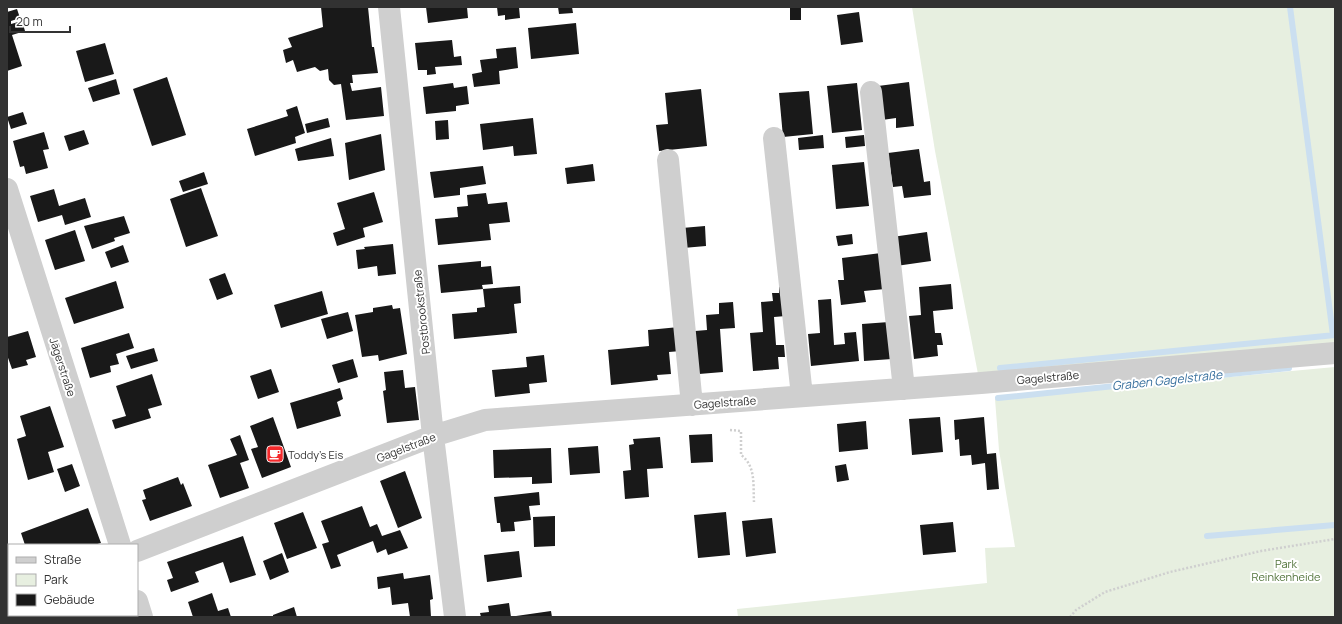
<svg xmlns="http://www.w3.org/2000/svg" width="1342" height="624" font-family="Manrope,sans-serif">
	<rect width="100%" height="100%" fill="#fff"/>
	<path fill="#e7efe0" d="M912,7h423v337l-357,30 -43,-223z
		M1335,367v250h-597l-1,-8 250,-26 -2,-35 30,-1 -16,-97 -4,-51z"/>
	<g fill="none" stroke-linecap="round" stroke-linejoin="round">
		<path stroke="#cbdff0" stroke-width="6" d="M1290,7l43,328
			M1000,368l335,-33
			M998,398l291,-30
			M1207,536l128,-11"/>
	</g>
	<path fill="#191919" d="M321,7h47l4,40h2l4,26 -26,2 1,8h-3l2,8 29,-4 3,29 -38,4 -5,-36 -7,1 -5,-5 -1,-11 -8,2 -5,-4 -18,5 -4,-12 -7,3 -3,-13 9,-3 -4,-9 35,-11z
		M426,7h41l1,11 -40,5z
		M497,7h22l1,11 -15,2v-5l-7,1z
		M558,7h14l1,6 -14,1z
		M790,7h11v13h-11z
		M17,9l3,9 -9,3v3l11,-3 3,10 -13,4 10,31 -15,5v-59z
		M859,12l4,30 -22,3 -4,-30z
		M576,23l3,31 -48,5 -3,-31z
		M452,40l2,17 7,-1 1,9 -27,2 1,7 -9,1v-5h-9l-3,-27z
		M105,43l9,31 -29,8 -9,-31z
		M516,47l2,21 -19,3 1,13 -26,3 -2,-13 10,-2 -2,-12 17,-2 -1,-9z
		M167,77l19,58 -34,11 -19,-57z
		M116,79l4,15 -27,8 -5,-14z
		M909,82l5,44 -18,2v-10l-14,2 -4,-34z
		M453,83l1,5 13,-2 2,18 -13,2v5l-30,3 -3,-27z
		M857,83l5,47 -30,3 -5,-47z
		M701,89l6,57 -48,5 -3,-26 12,-1 -3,-31z
		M809,91l4,43 -30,3 -4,-44z
		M297,106l8,27 -10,4 1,6 -41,13 -8,-27 41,-13 -2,-6z
		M23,112l4,12 -16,5 -4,-12z
		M328,118l2,9 -23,6 -2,-9z
		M533,118l4,36 -23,2 -1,-10 -30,4 -3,-26z
		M448,120l1,19 -13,1 -1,-19z
		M84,130l5,14 -20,7 -5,-15z
		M44,132l5,17 -6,1 5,18 -22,6 -2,-8 -4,1 -7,-26z
		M381,134l4,36 -36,10 -4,-37z
		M823,135l1,13 -25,2 -1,-12z
		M864,135l1,11 -19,2 -1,-11z
		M331,138l3,18 -36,5 -3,-12z
		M919,149l5,33 6,-1 1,14 -27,3 -2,-12 -9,1 -5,-34z
		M864,162l5,44 -33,3 -4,-44z
		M593,164l2,17 -28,3 -2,-16z
		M483,166l3,18 -26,4v7l-26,3 -4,-26z
		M204,172l4,12 -25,8 -4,-11z
		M201,188l17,48 -32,11 -16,-48z
		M54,189l5,17 26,-8 6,19 -26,8 -3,-10 -24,7 -8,-26z
		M374,192l9,30 -20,6 2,9 -28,9 -4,-13 12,-4 -8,-26z
		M486,193l2,11 19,-2 3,20 -21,2 2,16 -53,5 -3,-26 23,-2 -1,-10 11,-1 -1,-11z
		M124,216l6,17 -16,5 1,3 -23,8 -8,-23z
		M705,226l1,20 -23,2 -1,-20z
		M75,230l10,31 -30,9 -10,-30z
		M927,232l4,29 -35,5 -4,-29z
		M852,234l1,10 -15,2 -2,-10z
		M393,244l3,30 -18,2 -1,-10 -19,3 -2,-19 9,-1 -1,-2z
		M123,245l6,17 -18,6 -6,-16z
		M881,253l4,36 -21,2 2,11 -25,3 -3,-25h6l-2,-22z
		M481,261v6l10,-1 2,18 -11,1 1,4 -42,4 -3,-28z
		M225,273l8,21 -16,6 -8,-21z
		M116,281l8,27 -50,16 -9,-26z
		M951,284l2,25 -20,2 2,22h6l2,12h-6l1,11 -24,3 -5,-43 12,-1 -2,-28z
		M520,286l1,17 -7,1 3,29 -63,6 -2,-25 25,-2v-4l8,-1 -2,-18z
		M779,287h5l2,29 -12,1 2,28h8l1,12h-7l1,12 -26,2 -3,-38 13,-1 -2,-30 12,-1 -1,-8h7z
		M322,291l6,23 -47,14 -7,-23z
		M831,299l3,46 11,-1 -1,-11 12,-1 3,29 -48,5 -3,-32 12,-1 -2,-33z
		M733,302l2,26 -15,1 3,43 -24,2 -4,-43 12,-1 -1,-15 13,-1v-11z
		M392,305l1,4 7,-1 7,46 -28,7 -1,-6 -16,2 -7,-42 18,-3v-4z
		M348,312l5,19 -26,8 -6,-20z
		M889,322l3,37 -28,2 -2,-37z
		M679,327l2,24 -12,1 2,22 -14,1 1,5 -47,5 -3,-35 41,-4 -1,-16z
		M28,331l8,26 -10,3 2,5 -16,4 -5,-14v-18z
		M129,333l5,15 -18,6 3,10 -9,2 1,6 -21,6 -9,-30z
		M154,348l4,13 -27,8 -5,-13z
		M544,355l3,27 -18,2 1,9 -35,4 -3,-27 35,-3 -1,-10z
		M353,359l5,18 -20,6 -6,-18z
		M271,369l8,23 -21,7 -8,-23z
		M403,370l2,18 10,-1 4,33 -32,3 -4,-32 3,-1 -2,-18z
		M152,374l10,31 -14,4 3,9 -36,11 -3,-9 14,-4 -10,-30z
		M340,388l3,11 -6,3 4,14 -44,13 -7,-26z
		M50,406l14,41 -16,5 6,20 -26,8 -11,-41 9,-3 -6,-20z
		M273,417l18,50 -29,11 -11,-29 7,-2 -8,-21z
		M940,417l3,35 -31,3 -3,-36z
		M984,417l3,37 9,-1 3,36 -12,1 -2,-27 -13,2 -1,-10 -11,1 -1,-17 -4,1 -1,-20z
		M866,421l2,28 -29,3 -2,-28z
		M712,434l1,28 -22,1 -2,-28z
		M240,435l9,25 -9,3 9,25 -29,10 -12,-33 29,-10 -7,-16z
		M660,437l3,31 -16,1 2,28 -24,2 -2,-28 8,-1 -2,-25 5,-1 -1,-5z
		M598,446l2,27 -30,2 -2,-27z
		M551,448l1,35 -20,1v-7l-38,1 -1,-28z
		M72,464l8,22 -15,6 -8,-23z
		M846,464l3,16 -12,2 -2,-16z
		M405,471l17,47 -24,10 -18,-47z
		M178,477l3,8 2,-2 9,23 -42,15 -8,-21 4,-1 -3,-9z
		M539,492l1,13 -11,1 2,14 -17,2 1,9 -14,1 -1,-9h-3l-3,-26z
		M362,506l8,21 7,-3 5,12 18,-6 8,18 -20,7 -2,-6 -9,4 -4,-12 -36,14 4,11 -10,3 -9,-25 7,-2 -8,-21z
		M88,508l13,35 -7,2h-69l-4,-12z
		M303,512l14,36 -30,11 -13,-36z
		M726,512l4,43 -32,3 -4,-43z
		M555,516v30l-21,1 -1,-30z
		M772,518l4,35 -30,4 -4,-36z
		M953,522l3,30 -33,3 -3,-30z
		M243,536l13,39 -26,8 -7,-21 -28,10 4,10 -28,10 -4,-12 6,-2 -6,-16z
		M519,551l3,26 -35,5 -3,-27z
		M282,553l7,19 -19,8 -7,-19z
		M403,573l1,6 26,-4 3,24 -3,1 1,17h-21l-2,-14 -16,2 -2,-18 -12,2 -1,-12z
		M212,593l6,18 10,-3 3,9h-38l-5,-15z
		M509,603l2,14h-30l-1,-4 9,-1 -1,-6z
		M294,607l3,10h-24v-2z
		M551,611l1,6h-36v-1z
		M18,615h27l1,2h-33z
		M82,615h34l1,2h-34z"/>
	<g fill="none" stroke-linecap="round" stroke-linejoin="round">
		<path stroke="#cfcfcf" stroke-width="2.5" stroke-dasharray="2 2" stroke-linecap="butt" d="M730,430l11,1v24c15,11 12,30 13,47
			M1070,617l6,-7 29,-18 65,-20 91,-21 74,-12"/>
		<path stroke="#cfcfcf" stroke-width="22" d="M389,7l44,429 22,181
			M871,92l33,297
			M774,138l28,258
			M668,160l24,245
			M7,189l113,356
			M137,551l296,-115 52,-16 496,-37 354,-30
			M7,598h2
			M137,601l5,16"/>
	</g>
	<defs>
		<symbol id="cafe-square" viewBox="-11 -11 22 22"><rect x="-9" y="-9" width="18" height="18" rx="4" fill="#f4292b" stroke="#fff"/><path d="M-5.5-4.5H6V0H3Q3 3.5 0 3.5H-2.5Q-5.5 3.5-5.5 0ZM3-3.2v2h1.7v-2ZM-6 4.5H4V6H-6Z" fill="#fff"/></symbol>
	</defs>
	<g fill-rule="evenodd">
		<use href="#cafe-square" x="265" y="444" width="20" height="20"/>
	</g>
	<g text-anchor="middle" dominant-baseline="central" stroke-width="4" stroke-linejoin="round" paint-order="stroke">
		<g font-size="11" fill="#323232" stroke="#fff">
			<text transform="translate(421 312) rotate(-96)">Postbrookstraße</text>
			<text transform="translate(63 367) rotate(72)">Jägerstraße</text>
			<text transform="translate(1048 377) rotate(-5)">Gagelstraße</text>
			<text transform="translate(725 402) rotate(-4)">Gagelstraße</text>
			<text transform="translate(406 447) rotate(-21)">Gagelstraße</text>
		</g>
		<g font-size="11" fill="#323232" stroke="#fff" text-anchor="start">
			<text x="288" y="454">Toddy's Eis</text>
		</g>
		<g font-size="11" fill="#51733a" stroke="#fff">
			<text x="1286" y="563">Park<tspan x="1286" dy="13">Reinkenheide</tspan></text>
		</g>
		<g font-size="12" font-style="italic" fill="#376f9d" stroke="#fff">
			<text transform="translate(1167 380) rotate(-6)">Graben Gagelstraße</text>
		</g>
	</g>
	<rect width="1342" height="624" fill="none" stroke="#323232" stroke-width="16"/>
	<rect x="8" y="544" width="130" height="72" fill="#ffffff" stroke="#adadad"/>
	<rect x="16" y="557" width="20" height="6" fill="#cfcfcf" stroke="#adadad"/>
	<text x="44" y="564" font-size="12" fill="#323232">Straße</text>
	<rect x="16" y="574" width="20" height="12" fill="#e7efe0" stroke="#adadad"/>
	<text x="44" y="584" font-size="12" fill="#323232">Park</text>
	<rect x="16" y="594" width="20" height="12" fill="#191919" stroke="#adadad"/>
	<text x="44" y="604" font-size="12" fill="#323232">Gebäude</text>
	<path d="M10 26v6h60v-6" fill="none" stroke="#323232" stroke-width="2"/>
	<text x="16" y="26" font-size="12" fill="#323232" stroke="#ffffff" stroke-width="3" paint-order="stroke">20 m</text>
</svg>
